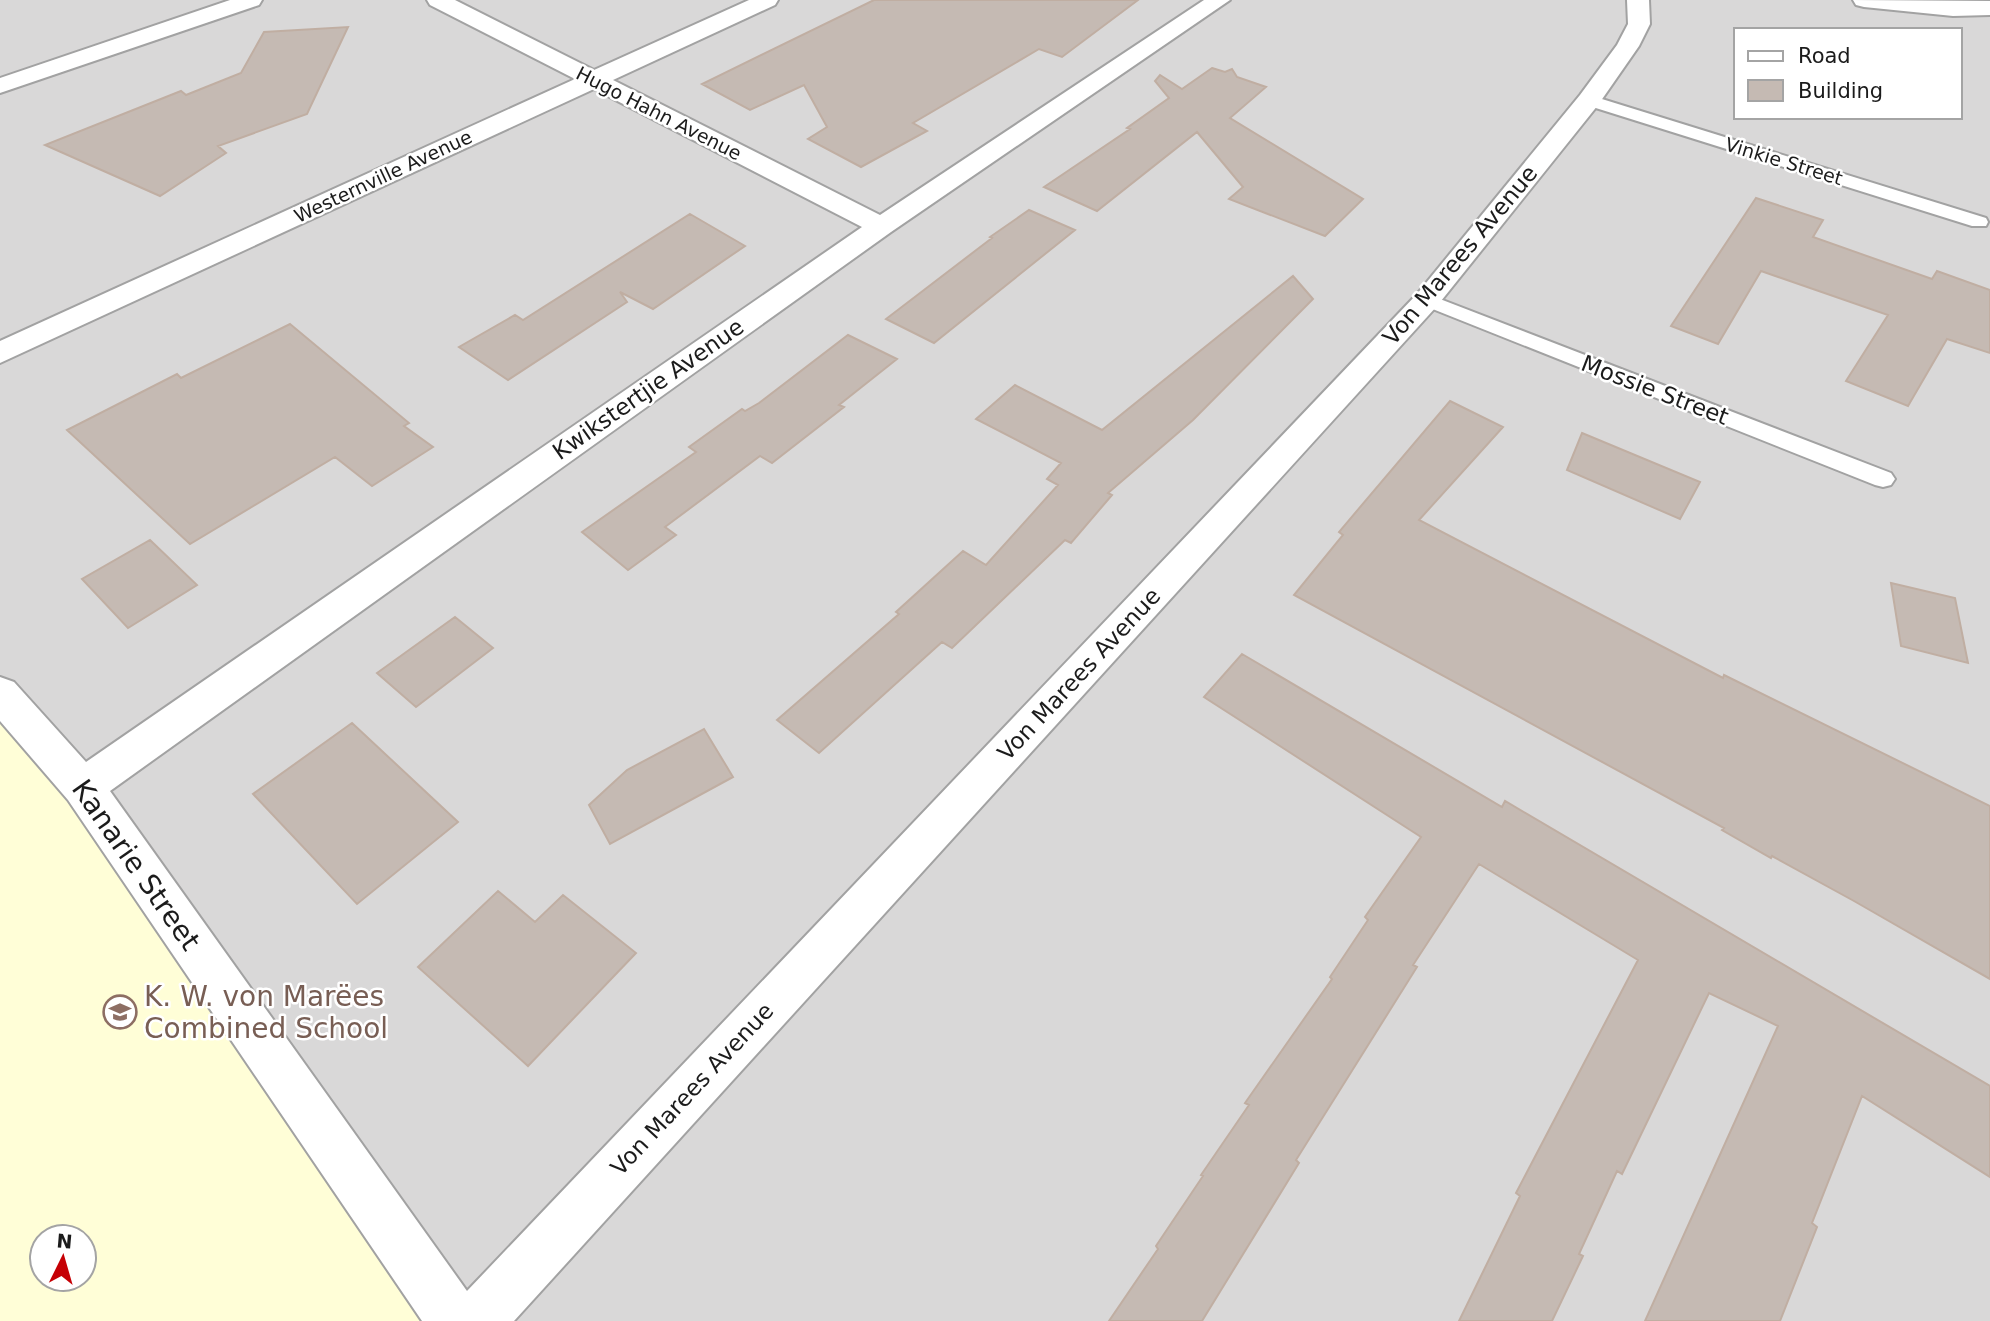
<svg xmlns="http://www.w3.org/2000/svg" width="1990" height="1321" font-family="'DejaVu Sans',sans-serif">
	<rect width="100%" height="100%" fill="#eee9e0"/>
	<path fill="#d9d8d8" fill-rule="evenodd" d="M0,0h1990v1321h-1990zM1736,30h224v87h-224zM42,1237h42v42h-42z"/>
	<path fill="#fffed7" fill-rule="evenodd" d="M0,693l455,628h-455zM42,1237h42v42h-42z"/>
	<path fill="#c5bab3" stroke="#c0aea2" stroke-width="2" d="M874,0h264l-76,57 -23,-8 -126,74 14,8 -66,36 -53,-28 19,-12 -23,-42 -54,25 -48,-26z
		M348,27l-41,87 -89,32 8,7 -66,43 -115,-51 136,-54 5,4 55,-22 23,-41z
		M1212,68l13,4 7,-3 5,8 29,10 -36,31 133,81 -38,37 -96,-37 14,-12 -46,-55 -100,79 -53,-24 86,-58 -3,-1 42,-30 -14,-17 5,-6 22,14z
		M1756,198l67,22 -10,17 119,42 5,-8 53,19v63l-43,-14 -39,67 -62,-25 42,-66 -127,-44 -43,73 -47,-18z
		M1029,210l46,20 -141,113 -48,-24 106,-81 -2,-1z
		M690,214l55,32 -92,63 -33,-17 7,10 -119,78 -49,-33 56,-32 8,5z
		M1293,276l20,23 -120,121 -85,73 4,2 -41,48 -6,-3 -113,108 -10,-6 -123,111 -42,-33 122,-106 -3,-2 67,-61 23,14 72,-80 -11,-6 14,-16 -85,-44 39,-34 87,45z
		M290,324l119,99 -5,3 29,21 -61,39 -37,-29 -145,87 -123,-114 110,-56 4,4z
		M848,335l49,24 -58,46 5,2 -72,56 -12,-7 -95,71 11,8 -48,35 -46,-38 114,-80 -7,-5 53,-38 3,2 14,-8z
		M1450,401l53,26 -84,93 304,158 1,-3 266,131v173l-136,-78 -82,-45 -1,2 -49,-28 2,-2 -430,-233 49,-60 -4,-3z
		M1582,433l118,49 -20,37 -113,-49z
		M150,540l47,45 -69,43 -46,-49z
		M1891,583l64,15 13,65 -67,-17z
		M455,617l38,31 -77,59 -39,-34z
		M1242,654l260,153 3,-6 485,285v91l-128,-81 -50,127 5,4 -37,94h-135l133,-295 -69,-33 -87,181 -5,-3 -38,83 4,2 -31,65h-93l61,-125 -4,-3 122,-233 -159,-96 -66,101 4,2 -121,193 3,3 -97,158h-93l49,-72 -2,-3 47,-70 -2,-1 48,-70 -4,-2 87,-124 -2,-2 38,-57 -3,-3 56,-80 -217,-140z
		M352,723l106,99 -101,82 -104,-110z
		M704,729l29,48 -123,67 -21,-39 38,-35z
		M498,891l37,31 28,-27 73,58 -108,113 -110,-99z"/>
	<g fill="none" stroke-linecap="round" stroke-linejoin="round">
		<defs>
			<path id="service" d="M1589,95l397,123 2,4 -2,4h-14l-389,-122 -2,-4 2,-4z
				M1427,294l464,179 4,6 -4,6 -8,2 -8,-2 -455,-181 -3,-4 3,-4z"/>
			<path id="minor" d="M230,0h32l-3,5 -259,88v-15z
				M427,0h28l139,70 155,-70h29l-3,5 -162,75 267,135 324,-215h26l-339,232 -781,559 357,500 950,-997 163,-199 37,-50 11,-21 -1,-24h22l1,24 -11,22 -41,59 -161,201 -923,1015h-92l-354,-521 -68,-79v-44l14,5 72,80 776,-535 -268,-138 -594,274v-22l575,-262 -145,-74z
				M1853,0l137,1v14l-37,1 -89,-9 -8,-2z"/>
		</defs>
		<use href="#service" stroke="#a2a2a2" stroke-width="4"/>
		<use href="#minor" stroke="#a2a2a2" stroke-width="4"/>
		<use href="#service" fill="#fff" fill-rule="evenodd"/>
		<use href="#minor" fill="#fff" fill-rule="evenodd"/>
	</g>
	<defs>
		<symbol id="school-ring" viewBox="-11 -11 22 22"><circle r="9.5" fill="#fff" stroke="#8d6e63" stroke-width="1.5"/><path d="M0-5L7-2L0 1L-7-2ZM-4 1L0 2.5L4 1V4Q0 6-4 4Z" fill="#8d6e63"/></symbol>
	</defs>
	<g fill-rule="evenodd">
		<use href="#school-ring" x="101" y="993" width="38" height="38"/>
	</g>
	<g text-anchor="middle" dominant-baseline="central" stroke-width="5" stroke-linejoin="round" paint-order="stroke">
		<g font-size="19" fill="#1b1b1b" stroke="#fff">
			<text transform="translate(659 113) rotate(27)">Hugo Hahn Avenue</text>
			<text transform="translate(1784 161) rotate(17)">Vinkie Street</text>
			<text transform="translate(383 176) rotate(-25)">Westernville Avenue</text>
		</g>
		<g font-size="23" fill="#1b1b1b" stroke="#fff">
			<text transform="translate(1460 255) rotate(-50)">Von Marees Avenue</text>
			<text transform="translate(648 389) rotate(-35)">Kwikstertjie Avenue</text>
			<text transform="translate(1655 390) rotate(21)">Mossie Street</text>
			<text transform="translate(1079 674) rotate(-47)">Von Marees Avenue</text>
			<text transform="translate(692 1089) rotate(-47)">Von Marees Avenue</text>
		</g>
		<g font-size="28" fill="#1b1b1b" stroke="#fff">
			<text transform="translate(136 865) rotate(55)">Kanarie Street</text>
		</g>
		<g font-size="28" fill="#785e54" stroke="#fff" text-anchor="start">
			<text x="144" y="996">K. W. von Marëes<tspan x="144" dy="32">Combined School</tspan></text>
		</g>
	</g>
	<rect x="1734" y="28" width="228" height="91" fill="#ffffff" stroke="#a4a4a4" stroke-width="2"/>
	<rect x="1748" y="51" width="35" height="10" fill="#ffffff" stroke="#a4a4a4" stroke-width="2"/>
	<text x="1798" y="63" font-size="21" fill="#1b1b1b">Road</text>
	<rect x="1748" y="80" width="35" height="21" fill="#c5bab3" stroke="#a4a4a4" stroke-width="2"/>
	<text x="1798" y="98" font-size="21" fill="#1b1b1b">Building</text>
	<g transform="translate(63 1258) rotate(5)"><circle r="33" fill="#ffffff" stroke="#a4a4a4" stroke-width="2"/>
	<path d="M0-5L12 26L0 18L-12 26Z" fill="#c60005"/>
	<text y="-10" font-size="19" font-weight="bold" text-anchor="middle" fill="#1b1b1b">N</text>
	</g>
</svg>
